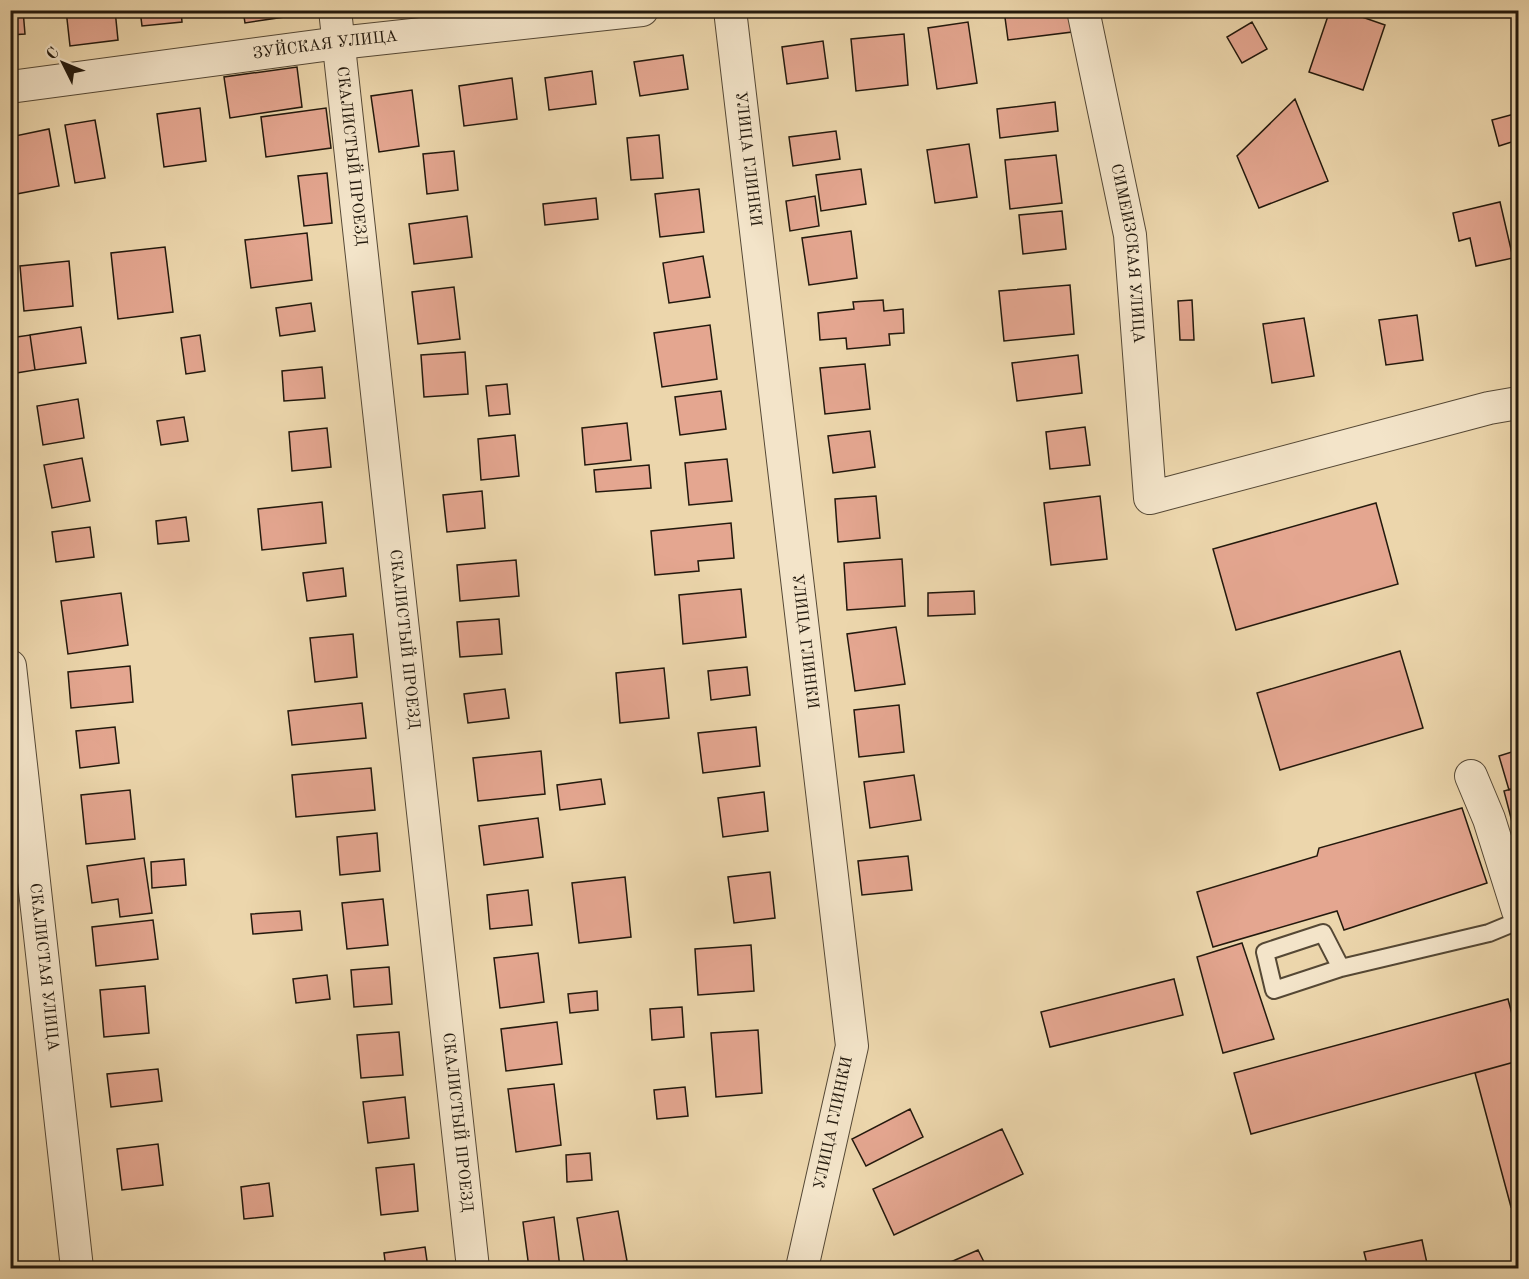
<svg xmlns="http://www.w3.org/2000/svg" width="1529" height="1279" font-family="'Old Standard TT',serif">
	<rect width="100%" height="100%" fill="#ecd6ac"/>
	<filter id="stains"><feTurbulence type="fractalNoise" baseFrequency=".00333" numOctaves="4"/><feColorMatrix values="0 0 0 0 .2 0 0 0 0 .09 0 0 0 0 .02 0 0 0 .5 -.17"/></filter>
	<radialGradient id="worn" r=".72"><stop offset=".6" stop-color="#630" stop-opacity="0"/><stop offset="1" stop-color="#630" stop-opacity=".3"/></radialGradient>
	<path fill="#e4a690" stroke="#23190d" stroke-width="1.5" d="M10,10h13l2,24 -15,1z
		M66,10h49l3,30 -48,6z
		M140,10h41l1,12 -40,4z
		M243,10h40l1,7 -39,6z
		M1004,10h65l3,22 -64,8z
		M1330,10h12l43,15 -22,65 -54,-18z
		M968,22l9,61 -40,6 -9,-61z
		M1252,22l15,27 -25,14 -15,-26z
		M904,34l4,51 -52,6 -5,-52z
		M823,41l5,37 -41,6 -5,-37z
		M683,55l5,34 -48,7 -6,-34z
		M297,67l5,40 -72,11 -6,-41z
		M592,71l4,33 -47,6 -4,-32z
		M512,78l5,41 -53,7 -5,-40z
		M412,90l7,56 -40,6 -8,-56z
		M1295,99l33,82 -69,27 -22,-52z
		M1055,102l3,29 -58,7 -3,-29z
		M200,108l6,53 -42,6 -7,-53z
		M326,108l5,40 -65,9 -5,-40z
		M1518,113v27l-19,6 -7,-26z
		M95,120l10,58 -30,5 -10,-58z
		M49,129l10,57 -48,9 -1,-58z
		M836,131l4,28 -47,7 -4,-29z
		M659,135l4,43 -32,2 -4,-42z
		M969,144l8,53 -42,6 -8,-53z
		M454,151l4,39 -31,4 -4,-40z
		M1056,155l6,48 -52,6 -5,-49z
		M861,169l5,35 -45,7 -5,-36z
		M327,173l5,50 -28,3 -6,-50z
		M699,189l5,43 -44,5 -5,-43z
		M815,196l4,30 -29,5 -4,-30z
		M596,198l2,21 -53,6 -2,-21z
		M1500,202l13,56 -37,8 -6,-28 -11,3 -6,-28z
		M1062,211l4,38 -43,5 -4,-39z
		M467,216l5,41 -58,7 -5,-40z
		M851,231l6,47 -48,7 -7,-47z
		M307,233l5,47 -61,8 -6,-48z
		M165,247l8,65 -55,7 -7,-66z
		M703,256l7,41 -41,6 -6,-40z
		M69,261l4,45 -49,5 -4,-45z
		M1070,285l4,49 -70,7 -5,-50z
		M454,287l6,52 -42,5 -6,-52z
		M883,300l1,11 19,-2 1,24 -15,1 1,11 -43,4 -1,-11 -26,2 -2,-27 36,-4 -1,-7z
		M1192,300l2,40h-14l-2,-39z
		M311,303l4,28 -35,5 -4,-28z
		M1417,315l6,45 -37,5 -7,-45z
		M1304,318l10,58 -42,7 -9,-59z
		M710,325l7,54 -55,8 -8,-54z
		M81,327l5,36 -51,7 -5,-35z
		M30,335l5,35 -25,4v-36z
		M200,335l5,36 -19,3 -5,-36z
		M465,352l3,42 -44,3 -3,-42z
		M1078,355l4,38 -65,8 -5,-38z
		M865,364l5,45 -45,5 -5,-46z
		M322,367l3,31 -41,3 -2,-30z
		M507,384l3,30 -21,2 -3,-30z
		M721,391l5,38 -46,6 -5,-38z
		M78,399l6,39 -41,7 -6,-39z
		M184,417l4,24 -27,4 -4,-24z
		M627,423l4,37 -46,5 -3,-37z
		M1085,427l5,38 -40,4 -4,-37z
		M327,428l4,39 -39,4 -3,-39z
		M870,431l5,36 -42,6 -5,-37z
		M515,435l4,41 -38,4 -3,-41z
		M82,458l8,43 -38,7 -8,-43z
		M727,459l5,42 -43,4 -4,-42z
		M649,465l2,23 -55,4 -2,-22z
		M482,491l3,37 -38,4 -4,-37z
		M876,496l4,42 -42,4 -3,-43z
		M1100,496l7,63 -56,6 -7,-62z
		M322,502l4,41 -64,7 -4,-41z
		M1376,503l22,81 -162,46 -23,-81z
		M186,517l3,24 -31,3 -2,-23z
		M731,523l3,35 -36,3 1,10 -44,4 -4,-44z
		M90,527l4,30 -38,5 -4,-30z
		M902,559l3,47 -58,4 -3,-47z
		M516,560l3,36 -59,5 -3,-36z
		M343,568l3,28 -39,5 -4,-28z
		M741,589l5,48 -63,7 -4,-49z
		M974,591l1,23 -47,2v-23z
		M121,593l7,52 -60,9 -7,-53z
		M499,619l3,35 -42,3 -3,-35z
		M896,627l9,57 -50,7 -8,-57z
		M353,634l4,43 -42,5 -5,-44z
		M1400,651l23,77 -143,42 -23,-77z
		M130,666l3,36 -62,6 -3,-36z
		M747,667l3,28 -39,5 -3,-29z
		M664,668l5,50 -49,5 -4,-50z
		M505,689l4,29 -41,5 -4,-29z
		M362,703l4,35 -74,7 -4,-34z
		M899,705l5,47 -45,5 -5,-47z
		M115,727l4,36 -39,5 -4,-37z
		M756,727l4,39 -57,7 -5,-40z
		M1518,750v37l-9,3 -10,-34z
		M541,751l4,43 -67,7 -5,-43z
		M371,768l4,42 -79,7 -4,-42z
		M914,775l7,45 -51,8 -6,-46z
		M601,779l4,25 -45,6 -3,-25z
		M1518,787v58l-14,-54z
		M130,790l5,49 -49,5 -5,-49z
		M764,792l4,39 -45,6 -5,-39z
		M1462,808l25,75 -143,47 -7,-19 -124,36 -16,-55 120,-36 2,-8z
		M538,818l5,39 -59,8 -5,-39z
		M377,833l3,38 -40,4 -3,-38z
		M908,856l4,34 -50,5 -4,-34z
		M144,858l8,55 -32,4 -2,-18 -26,4 -5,-37z
		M184,859l2,26 -34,3 -1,-26z
		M770,872l5,46 -41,5 -6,-46z
		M625,877l6,60 -52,6 -7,-60z
		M528,890l4,35 -42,4 -3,-34z
		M383,899l5,46 -41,4 -5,-46z
		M300,911l2,19 -49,4 -2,-20z
		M153,920l5,39 -62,7 -4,-39z
		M1242,943l32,96 -51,14 -26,-96z
		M751,945l3,46 -56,4 -3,-46z
		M538,953l6,49 -44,6 -6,-50z
		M389,967l3,37 -38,3 -3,-37z
		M327,975l3,24 -34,4 -3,-24z
		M1174,979l9,36 -133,32 -9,-35z
		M145,986l4,47 -45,4 -4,-47z
		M597,991l1,19 -28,3 -2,-19z
		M1508,999l10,38v24l-267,73 -17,-61z
		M682,1007l2,30 -32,3 -2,-31z
		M557,1022l5,42 -56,7 -5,-42z
		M758,1030l4,63 -46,4 -5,-64z
		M14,1031l2,17h-6v-16z
		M399,1032l4,43 -42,3 -4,-43z
		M1518,1061v144l-7,2 -36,-134z
		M158,1069l4,32 -51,6 -4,-33z
		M554,1084l7,61 -45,7 -8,-63z
		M685,1087l3,29 -31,3 -3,-29z
		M405,1097l4,41 -41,5 -5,-41z
		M910,1109l13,28 -57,29 -14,-27z
		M1002,1129l21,45 -129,61 -21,-46z
		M158,1144l5,41 -41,5 -5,-41z
		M10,1148l5,32 -5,1z
		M590,1153l2,27 -25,2 -1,-27z
		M414,1164l4,47 -37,4 -5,-47z
		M269,1183l4,33 -29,3 -3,-32z
		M618,1211l9,50 -42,7 -8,-50z
		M554,1217l6,51h-31l-6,-46z
		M1422,1240l6,28h-60l-4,-16z
		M425,1247l3,21h-42l-2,-15z
		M978,1250l9,18h-50z"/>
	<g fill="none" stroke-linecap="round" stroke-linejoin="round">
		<defs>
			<path id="lane" d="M1341,968l-18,-35 -58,19 9,38 67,-22 148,-35 29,-12"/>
			<g id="street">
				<path id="s1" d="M335,10l138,1258"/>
				<path id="s2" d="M730,10l122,1036 -50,222"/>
				<path id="s3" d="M1083,10l47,225 20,263 339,-90 29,-5"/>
				<path id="s4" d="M10,87l329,-44 303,-33"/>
				<path id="s5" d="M10,666l67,602"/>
				<path d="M1471,776l18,43 29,92"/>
			</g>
		</defs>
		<use href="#lane" stroke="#554835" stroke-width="20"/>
		<use href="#street" stroke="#554835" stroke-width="34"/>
		<use href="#lane" stroke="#f3e4c9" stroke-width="16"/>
		<use href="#street" stroke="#f3e4c9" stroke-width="32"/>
	</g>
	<g text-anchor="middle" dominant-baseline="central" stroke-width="6" stroke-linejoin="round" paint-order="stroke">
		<g font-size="16" fill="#23190d" stroke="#f3e4c9">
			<text stroke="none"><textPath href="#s4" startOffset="318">ЗУЙСКАЯ УЛИЦА</textPath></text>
			<text stroke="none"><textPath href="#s1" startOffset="147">СКАЛИСТЫЙ ПРОЕЗД</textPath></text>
			<text stroke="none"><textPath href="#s2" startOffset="150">УЛИЦА ГЛИНКИ</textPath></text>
			<text stroke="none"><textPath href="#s3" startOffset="248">СИМЕИЗСКАЯ УЛИЦА</textPath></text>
			<text stroke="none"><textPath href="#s1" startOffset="633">СКАЛИСТЫЙ ПРОЕЗД</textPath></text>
			<text stroke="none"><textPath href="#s2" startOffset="636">УЛИЦА ГЛИНКИ</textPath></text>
			<text stroke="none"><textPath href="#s5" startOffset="303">СКАЛИСТАЯ УЛИЦА</textPath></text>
			<text stroke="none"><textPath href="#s1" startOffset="1119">СКАЛИСТЫЙ ПРОЕЗД</textPath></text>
			<text transform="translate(834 1123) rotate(-78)">УЛИЦА ГЛИНКИ</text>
		</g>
	</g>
	<rect width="1529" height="1279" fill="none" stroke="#ecd6ac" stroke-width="36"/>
	<rect x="12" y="12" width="1505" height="1255" fill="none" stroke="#23190d" stroke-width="3"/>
	<rect x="18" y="18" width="1493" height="1243" fill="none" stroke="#23190d" stroke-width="1.5"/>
	<g transform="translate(63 63) rotate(313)" stroke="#f3e4c9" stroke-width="4.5" paint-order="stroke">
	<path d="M0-4.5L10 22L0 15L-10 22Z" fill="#23190d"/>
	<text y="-9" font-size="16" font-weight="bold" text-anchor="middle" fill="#23190d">С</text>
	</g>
	<rect width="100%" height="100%" filter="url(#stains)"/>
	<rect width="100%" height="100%" fill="url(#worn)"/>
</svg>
